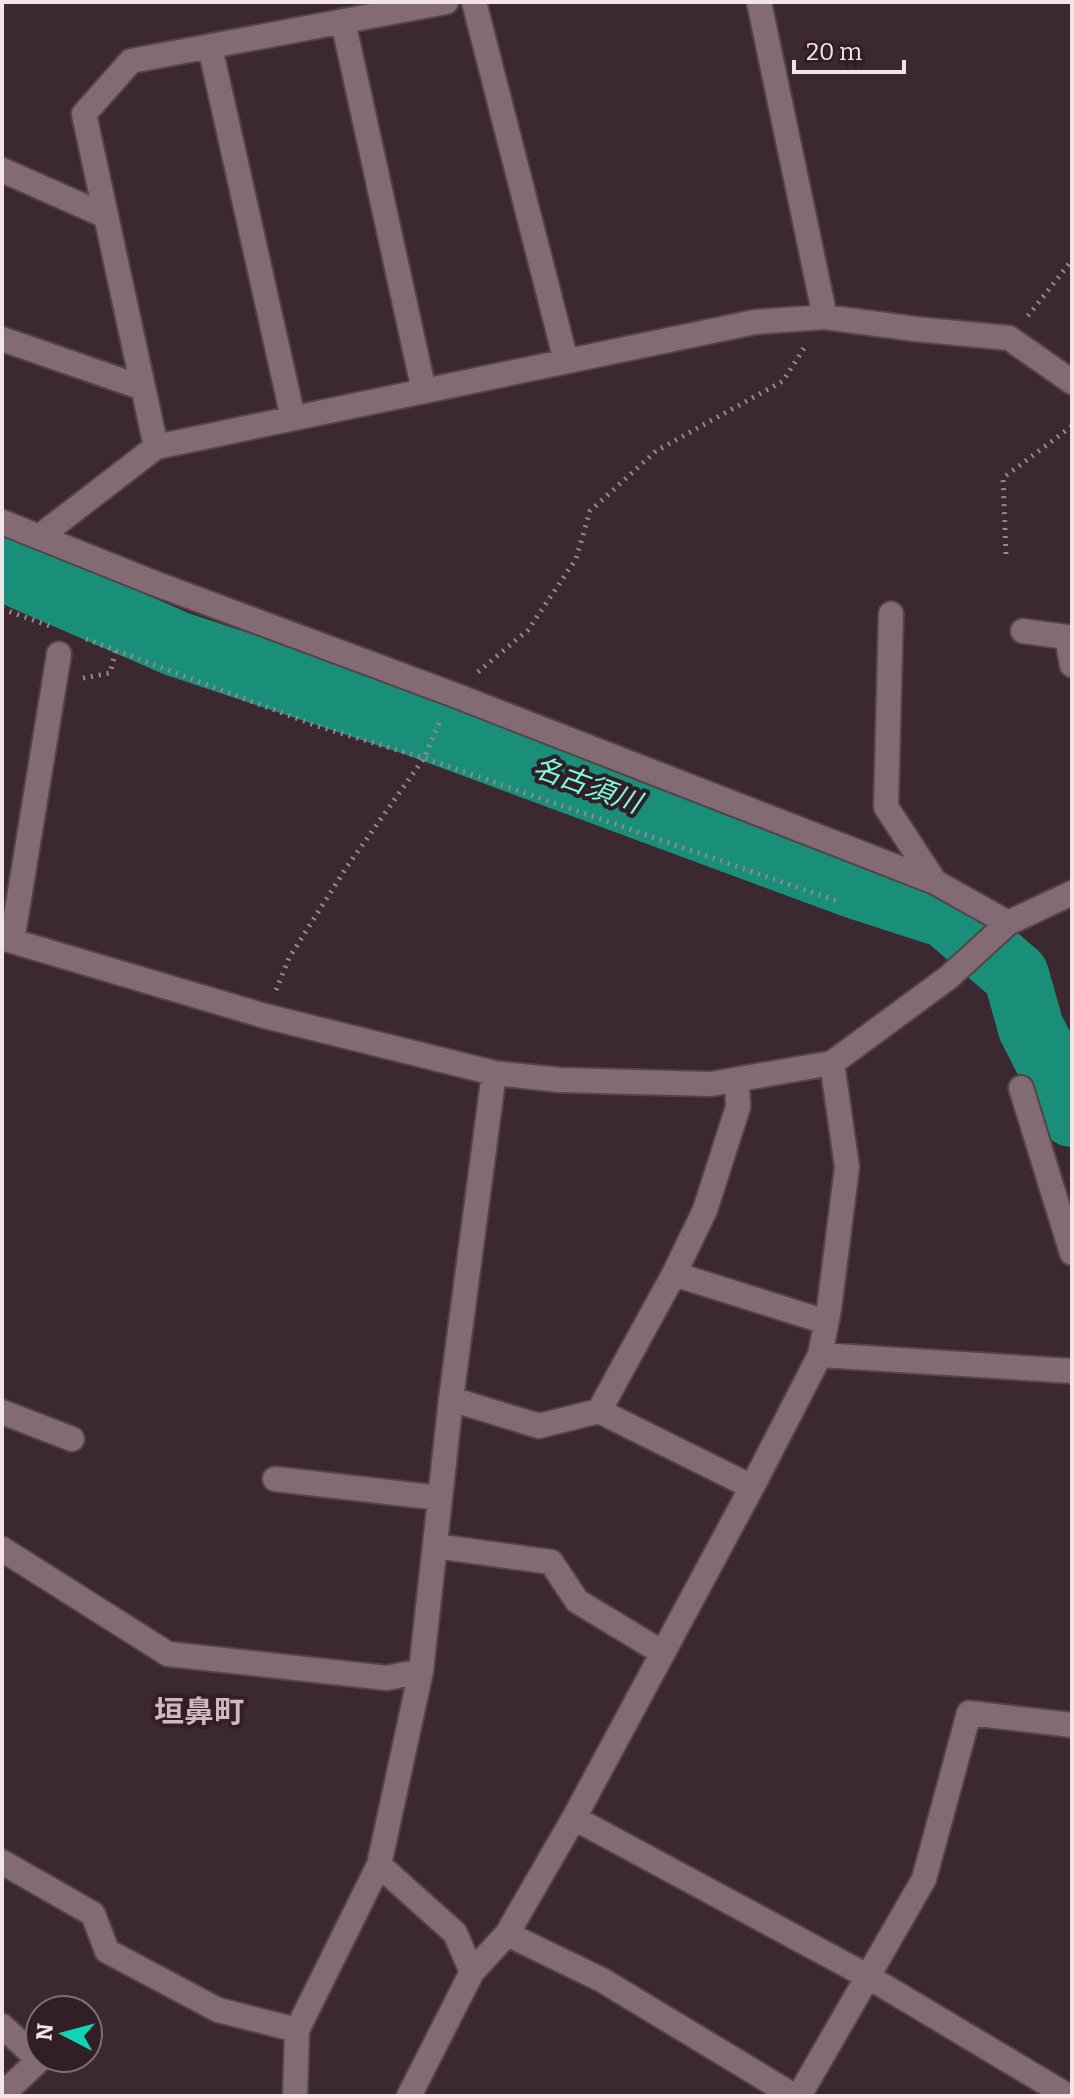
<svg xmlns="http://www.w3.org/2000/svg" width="1074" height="2098" font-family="Bitter,'Noto Sans JP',serif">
	<rect width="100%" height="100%" fill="#3c282f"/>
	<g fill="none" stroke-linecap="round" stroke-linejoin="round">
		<path stroke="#198e78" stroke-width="66" d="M2,568l175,76 241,80 438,162 90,29 70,60 15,53 31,60 10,26"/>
		<defs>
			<path id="street" d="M474,2l92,359
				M759,2l66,315
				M343,21l81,370
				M210,47l83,371
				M2,170l104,46
				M2,339l141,49
				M156,447l-72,-333 47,-53 315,-59
				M2,522l152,61 298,111 483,188 73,41
				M39,537l117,-90 599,-125 70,-5 90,12 94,9 63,44
				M891,614l-5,193 49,75
				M1023,631l44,6 5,28
				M2,938l263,78 229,57 66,7 151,4 121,-21 117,-86 59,-54 64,-30
				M12,941l47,-287
				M1021,1088l51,165
				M674,1274l152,48
				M820,1355l252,16
				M451,1399l88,27 60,-15 75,-137 31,-64 33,-103 -1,-27
				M599,1411l153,76
				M2,1412l70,27
				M275,1479l165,19
				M435,1546l116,16 26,39 86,52
				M2,1549l166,105 219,24 34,-7
				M574,1818l293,158 201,120
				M2,1862l91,52 14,37 111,59 79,20
				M379,1865l76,68 17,39
				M507,1934l95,46 192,116
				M2,2026l37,34 -37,35
				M295,2096l2,-66 82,-165 42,-194 30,-272 43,-326
				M409,2096l63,-124 35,-38 67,-116 178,-331 68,-132 9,-46 18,-142 -15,-104
				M799,2096l125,-217 45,-166 103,12"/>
		</defs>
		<use href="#street" stroke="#54444a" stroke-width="28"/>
		<path stroke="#99888e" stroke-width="5" stroke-dasharray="2 6" stroke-linecap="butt" d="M1028,316l44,-56
			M1006,554l-3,-76 69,-52
			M2,609l48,17
			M86,639l231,87 107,32 413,143
			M478,672l50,-42 48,-71 14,-48 66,-60 127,-70 21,-33
			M83,678l27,-5 6,-23
			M276,990l13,-32 57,-90 78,-110 17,-39"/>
		<use href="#street" stroke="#826b73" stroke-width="24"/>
	</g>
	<g text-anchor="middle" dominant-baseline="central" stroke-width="8" stroke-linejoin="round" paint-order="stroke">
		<g font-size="28" font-style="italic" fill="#77fddf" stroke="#321f26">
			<text transform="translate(587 785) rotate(20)">名古須川</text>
		</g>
		<g font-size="30" font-weight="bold" fill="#d1b7c0" stroke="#321f26">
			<text x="199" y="1712">垣鼻町</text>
		</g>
	</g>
	<rect width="1074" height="2098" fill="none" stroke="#f2e5e9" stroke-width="8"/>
	<g transform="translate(64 2034) rotate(276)"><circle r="38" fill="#321f26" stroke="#7f6e74" stroke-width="2"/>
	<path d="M0-6L14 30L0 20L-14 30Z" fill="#0fd5b4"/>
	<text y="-12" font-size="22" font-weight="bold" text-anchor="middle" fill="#f2e5e9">N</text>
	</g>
	<path d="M794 60v12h110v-12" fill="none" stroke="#f2e5e9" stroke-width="4"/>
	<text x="806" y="60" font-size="24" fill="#f2e5e9" stroke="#321f26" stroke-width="6" paint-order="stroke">20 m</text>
</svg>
